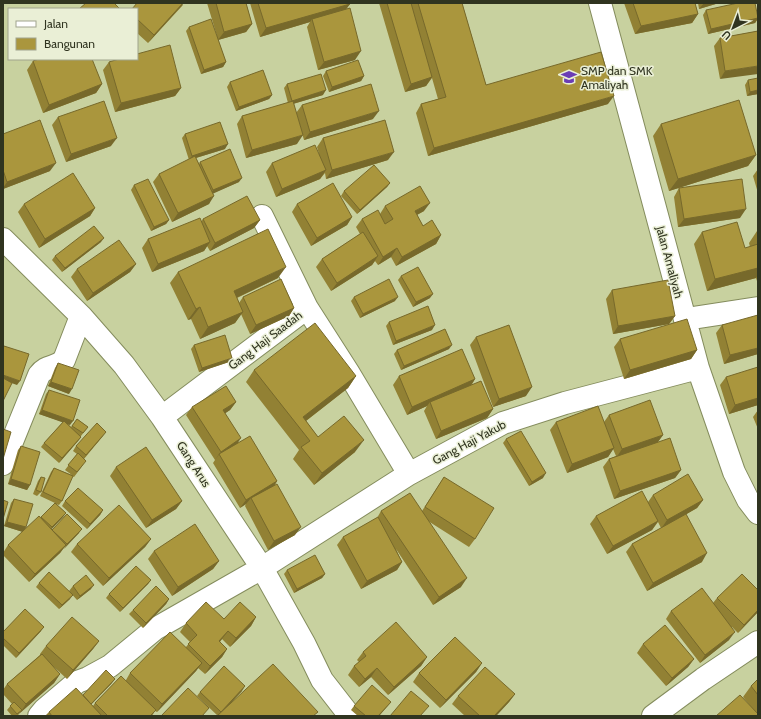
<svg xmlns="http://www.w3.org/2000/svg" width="761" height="719" font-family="Cabin,sans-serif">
	<rect width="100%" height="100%" fill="#c8d19f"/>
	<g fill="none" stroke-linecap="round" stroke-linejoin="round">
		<defs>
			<path id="street" d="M600,3l98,365 36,104 14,28 10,13
				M262,216l45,92 41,64 61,102
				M3,239l78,77 43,49 38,52 100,151 42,75 18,37 28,36
				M686,319l72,-11
				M162,417l145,-109
				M3,464l36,-89c8,-11 16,-6 25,-15l17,-44
				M39,716l5,-6 33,-28 11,-4 22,-12 45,-37 107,-61 147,-94 94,-51 62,-20 133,-35
				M653,716l50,-37 55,-37"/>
		</defs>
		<use href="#street" stroke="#848c5d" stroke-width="24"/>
		<use href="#street" stroke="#fff" stroke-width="22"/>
	</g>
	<path fill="#928134" d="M207,3h39l6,21 -6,8 -28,8 8,22 -3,5 -22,7 -15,-43 3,-4 28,9z
		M250,3h100v1l-4,5 9,51 -37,10 -11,-43 3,-5 -50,15z
		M379,3h83l24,82 122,19 -180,52 -12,-43 5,-9 17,-5 -6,-21 -6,8 -21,6z
		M624,3h71l3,11 -6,9 -57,11z
		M698,3h21l-20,6z
		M183,5l-35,38 -11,-10v-24z
		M706,10l52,7v2l-3,4 -47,11 -5,-19z
		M758,31l-38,48 -6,-33 6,-8z
		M33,61l69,23 -6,9 -53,20 -16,-43z
		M109,62l72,26 -6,8 -60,16 -12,-42z
		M326,71l38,5 -3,5 -32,11 -6,-16z
		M748,80l10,14 -11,2 -2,-11z
		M230,82l42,13 -3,4 -33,12 -9,-24z
		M287,84l36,11 -30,9 4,40 -51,14 -9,-34 5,-8 46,-13 -4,-15z
		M302,105l71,14 -69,21 -8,-27z
		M58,117l53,29 -45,16 -14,-37z
		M661,124l95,31 -8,11 -79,25 -16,-55z
		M3,134l47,37 -47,18z
		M185,134l40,15 -29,9 3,6 1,-2 39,20 -26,11 -4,11 -37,18 -19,-40 6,-8 30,-14 -7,-22z
		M323,138l65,22 -62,19 -1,-6 -5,6 -44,18 -10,-25 6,-9 47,-9 -2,-7z
		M758,169v24l-5,-17z
		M390,183l-3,4 -30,27 -16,-18 3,-5z
		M134,185l35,35 -3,4 -15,7 -20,-41z
		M679,188l61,30 -62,9 -4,-30z
		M24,204l71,4 -5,8 -51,32 -21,-36z
		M297,204l55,13 -5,8 -36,21 -19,-34z
		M385,206l39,5 -7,4 6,11 18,9 -5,9 -40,22 -5,-9 -13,8 -3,-4 -3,4 -41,26 -15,-24 6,-8 38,-25 -4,-7 6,-8 18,-5z
		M203,219l57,1 -6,8 -44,23 -3,-5 -3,5 -52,21 -10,-24 6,-9 53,-17z
		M757,231h1v53l-2,-6 -49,13 -13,-47 8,-12 43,16 5,-1 -1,-4z
		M101,242l-39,30 -10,-12 3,-4z
		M136,264l-6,8 -43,29 -16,-24 6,-8z
		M178,272l100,6 -41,20 2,5 4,-6 51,11 -5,8 -39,18 -9,-20 -6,9 -35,16 -9,-20 -3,1 -18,-37z
		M401,276l29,22 -17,9 -15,-27z
		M612,290l63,26 -6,8 -56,10 -7,-35z
		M354,297l41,4 -35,17 -9,-17z
		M389,322l43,8 -39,15 -7,-19z
		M722,325l36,29 -34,10 -8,-31z
		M476,337l50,59 -33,11 -23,-62z
		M620,339l77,11 -6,9 -67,20 -10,-32z
		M194,345l35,17 -30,10 -8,-23z
		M449,349l-48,21 -7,-16 3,-4z
		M58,363l11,31 -21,-8 7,-18z
		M254,370l102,6 -8,12 -42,33 12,16 37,15 -41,33 -21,-26 6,-9 -53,-68z
		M399,376l76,3 -4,7 22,23 -6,9 -51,21 -12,-28 3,-5 -20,9 -14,-30z
		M726,377l32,28 -29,9 -9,-29z
		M49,390l21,35 -2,-1 3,3 6,-8 11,8 -7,9v1l-3,4 -19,22 -18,-16 3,-4 19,-21 -24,-8 7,-20z
		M236,402l-6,8 -5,3 13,30 39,38 -2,4 20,50 -27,15 -23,-44 1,-2 -6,4 -27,-45 2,-3 -29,-45 6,-8z
		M758,410v19l-5,-12z
		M609,415l54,20 -5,7 23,28 -6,8 -61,21 -11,-32 6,-8 7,-3 -3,-7 -5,8 -41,16 -17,-43 6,-8h48z
		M103,436l-19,23 -1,6 -9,12 -2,-1 -10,25 -3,4 -3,-1 10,9 -3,4 -12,12 1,1 27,3 -16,16 -3,4 -31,29 -26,-27v-2l5,-8 15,-13 -19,-6 7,-23 3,-4 12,28 -3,4 18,-13 14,-15 -15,-7 11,-24 3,-4 18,7 -7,-5 12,-16 -4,-3 3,-5z
		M506,439l37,39 -14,8 -26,-43z
		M21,446l9,39 -3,5 -19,-6 10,-34z
		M116,467l66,34 -6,8 -30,19 -36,-52z
		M41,477v15l-4,4 -4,-2 5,-13z
		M444,477l31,62 -6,8 -41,-26 33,66 -28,18 -37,-56 6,13 -5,8 -36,19 -24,-44 6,-8 34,-19 4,-7h41z
		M653,495l50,5 -6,8 -16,9 21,45 -55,29 -21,-39 6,-8 29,-16 -3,-6 -6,8 -45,24 -17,-30 6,-8 52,-14z
		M65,501l38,9 -3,5 -13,14 -25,-23z
		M151,539l-6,8 -42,39 -32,-34 6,-8z
		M154,551l65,10 -6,8 -41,27 -24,-37z
		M287,570l38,4 -3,4 -28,15 -10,-19z
		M151,580l-3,4 -28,28 -14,-14 3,-4z
		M39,583l31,16 -11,10 -23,-22z
		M73,586l18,3 -14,11 -8,-9z
		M717,598l41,14 -20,21 -6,-6 -3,13 -29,23 -34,-44 5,-8 42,-8z
		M169,599l-3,5 -23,24 -14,-14 4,-4z
		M256,617l-5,9 -21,21 -8,-8 -2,3 7,7 -5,8 -17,17 -7,-6 -2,3 -39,41 -2,-1 -3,5h-107l4,-4 34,-17 29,-12 -21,21 2,2 2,-3 31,-23 4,-7 56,-26 4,-5 -10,-10 6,-9 38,-4z
		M41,631l-25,27 -13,-13v-13z
		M99,641l-6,8 -26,30 -14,-13 7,8 -6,9 -34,30 -3,3h-5l-5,-6 5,-6 -9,-10v-4l4,-6 33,-29v-1l6,-8z
		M643,644l51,15 -6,8 -22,19 -29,-33z
		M363,652l64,5 -6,9 -33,29 -17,-18 -12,10 -11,-12 6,-9 5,-4 -2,-2z
		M482,663l-6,9 -36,36 -27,-26 6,-9z
		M758,679v37l-15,-19 8,-11z
		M242,691l-24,25 -21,-20 3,-4z
		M515,694l-6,8 -13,14h-31l-13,-12 6,-8z
		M391,702l-12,14h-21l-7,-6 3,-4z"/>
	<path fill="#77692b" d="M183,3h1l-36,40 6,-8z
		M704,3h15l-20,6z
		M350,4l-6,8 -32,7 -2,3 -50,15 6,-9z
		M698,14l-6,9 -57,11 6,-8z
		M758,18l-3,5 -47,11 3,-5z
		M252,24l-6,8 -28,8 6,-8z
		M361,51l-6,9 -37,10 6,-8z
		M226,62l-3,5 -22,7 3,-4z
		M758,66v8l-38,5 5,-8z
		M364,76l-3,5 -32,11 3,-5z
		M432,77l-6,9 -21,6 6,-8z
		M102,84l-6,9 -53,20 6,-8z
		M181,88l-6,8 -60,16 6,-9z
		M326,90l-3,5 -34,10 3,-4z
		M758,90v4l-11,2 3,-4z
		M272,95l-3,4 -33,12 3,-4z
		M614,96l-6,8 -180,52 6,-8z
		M379,111l-6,8 -69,21 6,-8z
		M303,135l-6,9 -51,14 6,-8z
		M117,138l-6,8 -45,16 5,-8z
		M228,144l-3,5 -36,11 3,-4z
		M394,152l-6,8 -62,19 6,-9z
		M756,155l-8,11 -79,25 9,-12z
		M56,163l-6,8 -47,18v-1l4,-6z
		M326,170l-6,9 -44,18 6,-8z
		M242,178l-3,4 -29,13 3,-5z
		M390,183l-3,4 -30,27 3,-4z
		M214,196l-5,8 -37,18 6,-9z
		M430,203l-6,8 -15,8 6,-8z
		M95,208l-5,8 -51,32 6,-9z
		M746,209l-6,9 -62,9 6,-8z
		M352,217l-5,8 -36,21 6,-8z
		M169,220l-3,4 -15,7 3,-4z
		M260,220l-6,8 -44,23 5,-8z
		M441,235l-5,9 -40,22 6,-9z
		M104,238l-3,4 -39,30 3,-4z
		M210,242l-6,9 -52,21 6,-8z
		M397,248l-6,9 -13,8 5,-8z
		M378,256l-6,9 -41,26 6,-8z
		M136,264l-6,8 -43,29 6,-8z
		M286,267l-8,11 -53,25 9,-12z
		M758,268v7l-2,3 -49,13 8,-12z
		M433,294l-3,4 -17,9 3,-5z
		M398,297l-3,4 -35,17 3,-4z
		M200,307l-9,12 -3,1 8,-11z
		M294,308l-5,8 -39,18 6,-9z
		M243,312l-8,11 -35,16 8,-12z
		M675,316l-6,8 -56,10 5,-8z
		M435,325l-3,5 -39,15 3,-4z
		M452,345l-3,4 -48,21 3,-4z
		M758,348v6l-34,10 6,-9z
		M697,350l-6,9 -67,20 6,-9z
		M232,358l-3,4 -30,10 3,-4z
		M3,375l17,6 -3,4 -14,-5z
		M356,376l-8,12 -50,39 5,-10z
		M475,379l-6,9 -39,14 -3,4 -20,9 5,-8z
		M51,382l21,7 -3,5 -21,-8z
		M532,387l-6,9 -33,11 6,-8z
		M758,398v7l-29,9 6,-9z
		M236,402l-6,8 -13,9 6,-9z
		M493,409l-6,9 -51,21 5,-8z
		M42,410l31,11 -3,4 -31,-11z
		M106,432l-3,4 -20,23 3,-4z
		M663,435l-6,8 -41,15 6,-9z
		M81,437l-3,4 -19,22 3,-5z
		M241,438l-6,9 -16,7 -4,6 6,-8z
		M364,440l-9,12 -41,33 8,-12z
		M614,448l-6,9 -41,16 5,-9z
		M681,470l-6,8 -61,21 6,-8z
		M546,473l-3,5 -14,8 3,-4z
		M11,479l19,6 -3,5 -19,-6z
		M277,481l-6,9 -20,8 -5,6 -6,4 6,-8z
		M703,500l-6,8 -36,21 6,-9z
		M182,501l-6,8 -30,19 6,-8z
		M103,510l-3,5 -13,14 3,-5z
		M66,513l-3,4 -14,15 3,-5z
		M658,521l-6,9 -45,24 6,-8z
		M7,522l19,5 -3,5 -19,-6z
		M301,527l-6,8 -27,15 6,-9z
		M82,529l-3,4 -15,16 3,-5z
		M151,539l-6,8 -42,39 6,-8z
		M66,545l-6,8 -31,29 6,-8z
		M707,553l-5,9 -55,29 6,-8z
		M219,561l-6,8 -41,27 6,-9z
		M402,562l-5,8 -36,19 6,-8z
		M325,574l-3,4 -28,15 3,-4z
		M467,578l-6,9 -28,18 6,-8z
		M151,580l-3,4 -28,28 3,-4z
		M94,585l-3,4 -14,11 3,-4z
		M73,595l-3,4 -11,10 3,-4z
		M169,599l-3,5 -23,24 3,-5z
		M758,610v2l-20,21 6,-8z
		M256,617l-5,9 -21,21 6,-9z
		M44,627l-3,4 -25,27 3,-5z
		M228,631l-6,8 -9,10 6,-8z
		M735,632l-6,8 -29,23 5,-8z
		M99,641l-6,8 -26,30 6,-9z
		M227,649l-5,8 -17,17 5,-8z
		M427,657l-6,9 -33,29 6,-8z
		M694,659l-6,8 -22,19 6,-8z
		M202,663l-6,8 -39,41 5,-8z
		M482,663l-6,9 -36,36 6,-8z
		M377,668l-6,9 -12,10 6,-8z
		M60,674l-6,9 -34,30 6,-9z
		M115,679l-3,4 -25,26 3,-5z
		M245,686l-3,5 -24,25 3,-4z
		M515,694l-6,8 -13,14h-2z
		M391,702l-12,14h-1z"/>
	<path fill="#aa963d" stroke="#77692b" d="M86,3h28l6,6h-41z
		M137,3h46l-29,32 -17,-16v-10h-5z
		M216,3h30l6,21 -28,8z
		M258,3h92v1l-84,24z
		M387,3h24l21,74 -21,7z
		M418,3h44l24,82 115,-33 13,44 -180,52 -13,-44 25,-7z
		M633,3h62l3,11 -57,12z
		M738,3h17l3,15 -47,11 -5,-19z
		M350,8l11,43 -37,11 -12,-43z
		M211,19l15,43 -22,8 -15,-43z
		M758,31v35l-33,5 -5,-33z
		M170,45l11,43 -60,15 -12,-41 10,-3h18v-5z
		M39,59h53l10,25 -53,21 -16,-44z
		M358,60l6,16 -32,11 -6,-16z
		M263,70l9,25 -33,12 -9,-25z
		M321,74l5,16 -34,11 -5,-17z
		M758,78v12l-8,2 -2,-12z
		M371,84l8,27 -69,21 -8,-27z
		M739,100l17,55 -78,24 -17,-55z
		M104,101l13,37 -46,16 -13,-37z
		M293,101l10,34 -51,15 -10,-34z
		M40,120l16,43 -49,19 -4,-12v-36z
		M385,120l9,32 -62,18 -9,-32z
		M220,122l8,22 -36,12 -7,-22z
		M315,145l11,25 -44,19 -10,-26z
		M230,149l12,29 -29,12 -13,-28z
		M195,156l19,40 -36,17 -19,-39z
		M374,165l16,18 -30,27 -16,-19z
		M73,173l22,35 -50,31 -21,-35z
		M148,179l21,41 -15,7 -20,-42z
		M742,179l4,30 -62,10 -5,-31z
		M333,183l19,34 -35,21 -20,-34z
		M420,186l10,17 -15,8 8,15 9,-6 9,15 -39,22 -5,-9 -14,9 -21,-38 16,-9 7,14 8,-5 -8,-13z
		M247,196l13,24 -45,23 -12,-24z
		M200,218l10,24 -52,22 -10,-25z
		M737,222l8,26 13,-4v24l-43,11 -13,-47z
		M94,226l10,12 -39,30 -10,-12z
		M268,229l18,38 -52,24 9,21 -35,15 -8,-20 -4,2 -18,-37z
		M363,232l15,24 -41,27 -15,-24z
		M119,240l17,24 -43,29 -16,-24z
		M418,267l15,27 -17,8 -15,-26z
		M281,279l13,29 -38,17 -13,-28z
		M389,279l9,18 -35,17 -9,-17z
		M668,280l7,36 -57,10 -6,-36z
		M428,306l7,19 -39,16 -7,-19z
		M758,315v33l-28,7 -8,-30z
		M687,319l10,31 -67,20 -10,-31z
		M315,323l41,53 -53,41 15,20 26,-21 20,24 -42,33 -21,-26 9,-6 -56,-71z
		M509,325l23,62 -33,12 -23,-62z
		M445,329l7,16 -48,21 -7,-16z
		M225,335l7,23 -30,10 -8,-23z
		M4,346l25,8 -9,27 -17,-6v-26z
		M462,349l13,30 -63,28 -13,-31z
		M58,363l21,7 -7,19 -21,-7z
		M758,367v31l-23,7 -9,-28z
		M3,378l9,5 -9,18z
		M481,381l12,28 -52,22 -11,-29z
		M226,386l10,16 -13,8 18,28 -20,14 -29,-45z
		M49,390l31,10 -7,21 -31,-11z
		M650,400l13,35 -41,14 -13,-34z
		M598,406l16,42 -42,16 -16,-42z
		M77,419l11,8 -5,6 -11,-7z
		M64,421l17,16 -19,21 -18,-15z
		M97,423l9,9 -20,23 -10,-9z
		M3,429l8,3 -8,27z
		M521,431l25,42 -14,9 -26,-43z
		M250,436l27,45 -31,19 -27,-46z
		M670,438l11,32 -61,21 -11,-32z
		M21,446l19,6 -10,33 -19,-6z
		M146,447l36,54 -30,19 -36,-53z
		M78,453l8,8 -9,11 -9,-7z
		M54,468l19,8 -11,25 -19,-9z
		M688,474l15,26 -36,20 -14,-25z
		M41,477l4,1 -4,14 -5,-2z
		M444,477l50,31 -19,31 -50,-32z
		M277,484l24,43 -27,14 -23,-43z
		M78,488l25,22 -13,14 -25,-23z
		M642,491l16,30 -45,25 -17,-30z
		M410,493l57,85 -28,19 -58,-86z
		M14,499l19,5 -7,23 -19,-5z
		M3,500l5,2 -5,17z
		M55,503l11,10 -14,14 -11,-10z
		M119,505l32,34 -42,39 -32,-34z
		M67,514l15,15 -15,15 -15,-14z
		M686,514l21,39 -54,30 -21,-39z
		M39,516l27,29 -31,29 -27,-29z
		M378,517l24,45 -35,19 -24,-44z
		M195,524l24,37 -41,26 -24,-36z
		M315,555l10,19 -28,15 -10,-19z
		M136,566l15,14 -28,28 -14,-14z
		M49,572l24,23 -11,10 -23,-22z
		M742,574l16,16v20l-14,15 -27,-27z
		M86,575l8,10 -14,11 -7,-10z
		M156,586l13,13 -23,24 -13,-13z
		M702,588l33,44 -30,23 -34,-44z
		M206,602l18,17 16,-17 16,15 -20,21 -8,-7 -9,10 8,8 -17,17 -22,-22 9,-9 -11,-12z
		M25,609l19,18 -25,26 -16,-15v-6z
		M72,617l27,24 -26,29 -27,-24z
		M396,622l31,35 -33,30 -17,-19 -12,11 -11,-13 12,-10 -3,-4z
		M665,625l29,34 -22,19 -29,-34z
		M170,632l32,31 -40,41 -32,-31z
		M455,637l27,26 -36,37 -27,-27z
		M42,654l18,20 -34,30 -19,-20z
		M273,664l45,48 -5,4h-96z
		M224,666l21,20 -24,26 -21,-20z
		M485,667l30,27 -21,22h-14l-22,-20z
		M106,670l9,9 -24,25 -8,-9z
		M121,676l35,34 -6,6h-42l-13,-13z
		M758,679v16l-7,-9z
		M372,685l19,17 -13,14h-12l-12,-10z
		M76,688l26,28h-50l-3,-4z
		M188,688l21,20 -7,8h-41z
		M411,691l18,15 -9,10h-30z
		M740,695l18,19v2h-42z
		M14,702l8,8 -5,4 -7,-8z"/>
	<defs>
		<symbol id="school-bare" viewBox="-9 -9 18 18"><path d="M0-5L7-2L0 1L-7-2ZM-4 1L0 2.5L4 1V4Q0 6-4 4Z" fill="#6b3db5" stroke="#eaefd6" stroke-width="2.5" paint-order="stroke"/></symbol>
	</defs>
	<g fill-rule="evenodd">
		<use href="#school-bare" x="558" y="66" width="22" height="22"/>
	</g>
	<g text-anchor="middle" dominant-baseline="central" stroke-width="3" stroke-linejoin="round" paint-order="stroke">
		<g font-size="12" fill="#303420" stroke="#eaefd6" text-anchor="start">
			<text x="581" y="70">SMP dan SMK<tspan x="581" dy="14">Amaliyah</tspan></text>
		</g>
		<g font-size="12" fill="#303420" stroke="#eaefd6">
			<text transform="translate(670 262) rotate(75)">Jalan Amaliyah</text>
			<text transform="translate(265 340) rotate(-37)">Gang Haji Saadah</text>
			<text transform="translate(469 442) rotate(-28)">Gang Haji Yakub</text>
			<text transform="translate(194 464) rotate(57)">Gang Arus</text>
		</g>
	</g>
	<rect width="761" height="719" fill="none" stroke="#303420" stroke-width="8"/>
	<rect x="8" y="8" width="130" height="52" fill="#eaefd6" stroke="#a0a48d"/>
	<rect x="16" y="21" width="20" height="6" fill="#ffffff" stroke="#a0a48d"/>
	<text x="44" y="28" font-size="12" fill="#303420">Jalan</text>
	<rect x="16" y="38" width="20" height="12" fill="#aa963d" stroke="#a0a48d"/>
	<text x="44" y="48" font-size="12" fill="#303420">Bangunan</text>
	<g transform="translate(733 28) rotate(222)" stroke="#eaefd6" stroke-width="3" paint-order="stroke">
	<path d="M0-3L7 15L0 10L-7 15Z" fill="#303420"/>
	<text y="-6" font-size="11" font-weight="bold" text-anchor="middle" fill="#303420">U</text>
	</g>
</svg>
